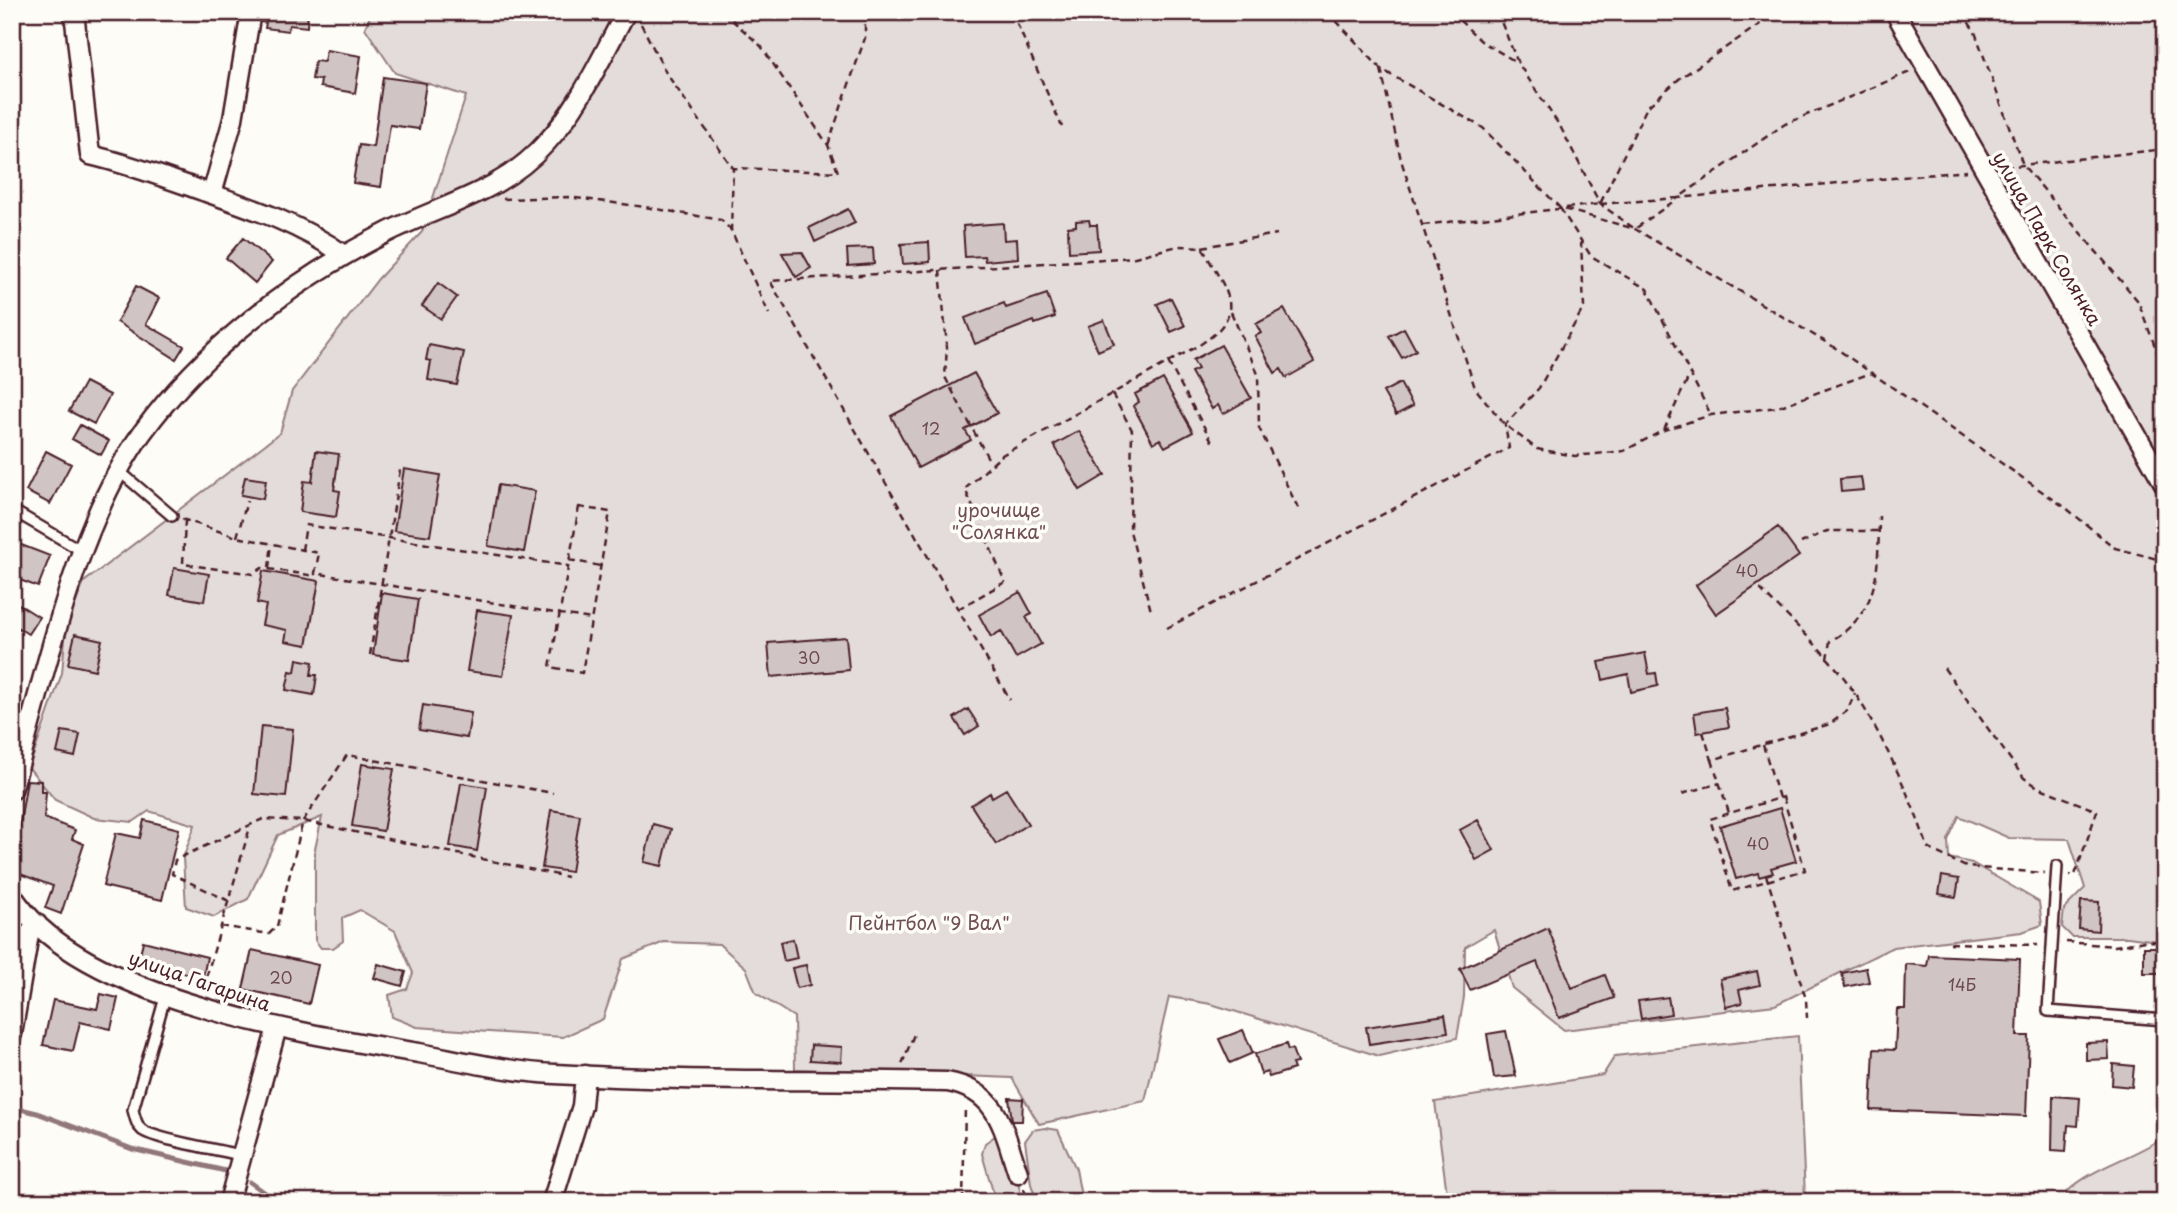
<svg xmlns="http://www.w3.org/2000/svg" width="2177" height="1214" font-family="'Playpen Sans',sans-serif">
	<rect width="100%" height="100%" fill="#fdfcf7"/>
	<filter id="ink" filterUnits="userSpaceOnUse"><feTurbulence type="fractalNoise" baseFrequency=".0143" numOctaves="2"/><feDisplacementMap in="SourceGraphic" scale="14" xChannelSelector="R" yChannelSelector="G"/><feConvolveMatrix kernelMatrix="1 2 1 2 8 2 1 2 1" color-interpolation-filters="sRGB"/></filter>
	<g filter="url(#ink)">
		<path fill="#e3dcda" stroke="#967e82" stroke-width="2" d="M372,12h1793v930l-37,-5h-56l-10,-10 2,-18 21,-21 -16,-49 -60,-1 -50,-22 -11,24 1,18 23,5 67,39 3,23 -20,7 -129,15 -118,58 -211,25 -52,-42 -18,-58 -29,17 -1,50 -7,41 -78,18 -168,-52 -42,-7 -24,104 -106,23 -27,-46 -217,-9 -1,-52 -38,-24 -10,-25 -27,-24 -55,-2 -41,17 -20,60 -40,18 -146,-10 -25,-10 -3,-22 18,-6 6,-16 -18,-42 -35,-21 -18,8 1,23 -10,7h-12l-6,-8v-91l7,-32 -44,18 -30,64 -34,18 -28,-10 -3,-49 12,-33 -46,-14 -16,11 -39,-4 -39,-18 -26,-32 33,-95 4,-46 18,-45 196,-149 12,-42 86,-112 44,-47 44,-136 -71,-23 -30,-45z
			M1798,1036l7,161 -23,5h-334l-13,-100 168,-27 12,-19z
			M1045,1128l13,2 18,39 6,33h-45l-6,-18 -6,-43 8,-11z
			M995,1136c18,12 22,46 28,66h-27l-14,-48 3,-11z
			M2165,1136v59l-15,7h-83v-10c27,-26 67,-34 98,-56z"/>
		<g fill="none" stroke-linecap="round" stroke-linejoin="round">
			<path stroke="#91777b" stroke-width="5" d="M12,1107l25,6 95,36 102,24
				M250,1182l28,20"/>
		</g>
		<path fill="#d0c5c4" stroke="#4a1f2b" stroke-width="2" d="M262,12h46l-1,15 -18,-2 -1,6 -23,-3 1,-5 -5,-1z
			M326,50l35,6 -6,37 -35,-6 1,-7 -9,-1 3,-18 9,1z
			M383,77l43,6 -7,46 -29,-4 -9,62 -28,-4 6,-38 14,2z
			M848,209l7,14 -40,19 -6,-14z
			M1089,220l1,5h7l2,25 -30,2 -1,-25 8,-1v-5z
			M1003,223l1,17 13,-1 1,19 -33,3 -1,-5 -19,1 -2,-31z
			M243,238l29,24 -17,21 -29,-25z
			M929,242l1,20 -27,2 -2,-20z
			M873,248l1,16 -26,2 -1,-17z
			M802,252l9,16 -15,9 -14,-24z
			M438,283l19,14 -16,22 -19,-13z
			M136,286l23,12 -13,26 38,22 -8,13 -59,-37z
			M1047,294l8,23 -20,7 -1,-3 -59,23 -10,-26 39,-15 2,5z
			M1171,298l14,28 -14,6 -14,-28z
			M1284,309l30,53 -28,16 -5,-9 -6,4 -20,-37 6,-3 -5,-9z
			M1104,320l10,24 -16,7 -10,-25z
			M1404,328l12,22 -14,8 -13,-22z
			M429,345l35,7 -7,33 -29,-5 3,-19 -5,-1z
			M1221,345l30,53 -28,16 -5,-9 -6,4 -21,-37 7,-3 -5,-9z
			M974,373l23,40 -32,17 6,10 -53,28 -27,-52z
			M1163,379l30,53 -28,15 -5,-8 -7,4 -20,-37 6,-4 -4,-8z
			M85,382l25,13 -16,29 -25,-13z
			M1400,383l13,23 -17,9 -13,-23z
			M80,425l29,16 -8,14 -29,-16z
			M1079,431l26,44 -25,15 -26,-45z
			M46,451l25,13 -21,40 -24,-13z
			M316,451l23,3 -5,36 6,1 -4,26 -36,-5 4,-31 8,1z
			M404,469l36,6 -10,61 -36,-5z
			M245,477l21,3 -3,19 -22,-4z
			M1861,477l2,13 -22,2 -1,-13z
			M498,485l37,6 -11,61 -36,-6z
			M1778,527l21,29 -83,58 -20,-29z
			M16,543l34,13 -12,31 -26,-10v-31z
			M174,568l35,6 -5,27 -35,-6z
			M263,571l56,10 -12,64 -22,-4 2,-11 -25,-5 4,-20 -9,-2z
			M1020,592l12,22 -6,3 15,27 -25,14 -15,-27 -10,6 -12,-22z
			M382,593l36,6 -9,61 -36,-5z
			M12,600l27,17 -11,17 -16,-10z
			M477,610l36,5 -10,61 -36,-5z
			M75,634l27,6 -7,30 -27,-6z
			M846,637l3,33 -78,7 -3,-34z
			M1645,653l4,21 7,-1 2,13 -27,6 -3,-18 -25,6 -4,-18z
			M297,659l16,3 -2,13h6l-3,20 -28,-5 4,-19 5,1z
			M423,705l48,8 -4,25 -48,-8z
			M1725,708l4,19 -32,6 -3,-20z
			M968,709l11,17 -14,9 -11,-17z
			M261,726l32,3 -7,68 -32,-3z
			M62,731l18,3 -5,23 -18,-4z
			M362,764l32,5 -11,62 -31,-5z
			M27,780l14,1v11h5l-2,26 31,12 -3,9 12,5 -23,70 -16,-6 8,-22 -41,-15z
			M461,783l26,4 -10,64 -27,-5z
			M1006,789l22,35 -32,20 -25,-39 19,-12 2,4z
			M1780,808l16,53 -25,7 2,5 -14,4 -1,-4 -22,6 -16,-53z
			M551,810l29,5 -9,57 -29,-4z
			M144,820l35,9 -17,71 -59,-14 13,-53 24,5z
			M1478,820l16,30 -18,10 -16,-30z
			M653,824l18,5 -9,37 -18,-4z
			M1942,876l17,3 -3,18 -17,-3z
			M2081,901l18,1 -1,29 -19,-2z
			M1548,928l24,60 33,-13 9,23 -55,20 -22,-56 -67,28 -10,-21z
			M793,939l4,19 -13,3 -4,-19z
			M143,941l64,16 -4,20 -65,-13z
			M2144,947h21v26h-21z
			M252,950l66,15 -9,39 -66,-15z
			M1929,955l91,4 -3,77h12l-3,80 -155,-6 3,-61 21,1 2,-41h8l1,-45 21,2z
			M378,964l28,8 -4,14 -28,-8z
			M806,965l4,20 -13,3 -5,-20z
			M1866,968l3,14 -24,5 -3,-14z
			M1757,971l3,14 -21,5 3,13 -16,4 -6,-28z
			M101,994l17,4 -7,31 -31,-7 -7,29 -30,-6 10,-45 44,9z
			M1668,997l3,17 -30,5 -3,-18z
			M1445,1015l3,17 -79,12 -3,-17z
			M1243,1030l10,23 -23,10 -11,-24z
			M1506,1031l10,45 -22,2 -7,-44z
			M2108,1042l1,17 -23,1v-17z
			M1286,1044l2,6 4,-1 5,14 -5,1 2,5 -25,8 -2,-5 -6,2 -6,-20z
			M811,1045l31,2 -1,15 -31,-2z
			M2113,1064l21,2 -2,21 -20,-2z
			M2053,1096l27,2 -2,28 -10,-1 -2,26 -14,-1z
			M1009,1098l14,1 -1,22h-10z"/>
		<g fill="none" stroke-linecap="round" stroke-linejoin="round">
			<defs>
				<path id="service" d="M118,470l54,46
					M12,510l70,41
					M2057,866l-9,145 117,9
					M166,994l-33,116c2,7 3,15 9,20 14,10 80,20 101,26"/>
				<path id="minor" d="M74,12l16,143c39,9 76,23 113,36 49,17 99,34 141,64
					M1895,12l270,473
					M212,194l21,-75 18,-107
					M12,790c32,-111 63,-264 130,-357 61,-84 152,-154 244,-200 57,-29 116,-40 160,-90 34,-37 56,-87 80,-131
					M12,895c66,104 293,139 407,158 44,8 91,19 136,21 130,8 262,5 392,8 52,9 56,47 71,91
					M12,1034l17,-100 8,-10
					M229,1202l48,-175
					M552,1202l30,-96 3,-31"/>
			</defs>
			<use href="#service" stroke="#4a1f2b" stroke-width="14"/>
			<use href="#minor" stroke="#4a1f2b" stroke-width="23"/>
			<path stroke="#4a1f2b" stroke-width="2.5" stroke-dasharray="7 5" stroke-linecap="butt" d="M723,12l38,34 67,99 10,27 -105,-4
				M1012,12l50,115
				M1328,12l53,57 102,59 77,80 75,21 199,118 232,161 49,40 50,13
				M1451,12l30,29 37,22
				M1497,12l21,51 43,65 39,76 35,25 43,-31 289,-27
				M1962,12l13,20 48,133 115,136 27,72
				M641,24l25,49 67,95 -2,62 38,84
				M1381,69l20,91 74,228 30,37 32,24 38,7 49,-5 40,-21 47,-15 67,-8 93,-34
				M828,145l37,-107v-26
				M2005,167l160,-18
				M503,199l65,-2 77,10 76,13 10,10
				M1600,204l78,-6 107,-74 125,-52
				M1560,208l31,48 56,33 64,126
				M1423,225l177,-21 47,-97 32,-28 99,-67
				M1202,247l75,-13
				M940,270l7,77 -2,30 45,85
				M1231,312l27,62 1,54 41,84
				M1168,362l45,81
				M1112,394l20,36 -2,101 21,80
				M1664,430l26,-56
				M579,507l31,5 -28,161 -32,-6z
				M182,519l55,18 82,16 -4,20 276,46
				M185,520l-2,44 70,10 9,-6 53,8v-2
				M237,537l10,-36
				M1801,543l26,-12h52
				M302,550l4,-25 262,41
				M569,560l31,6
				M269,568l3,-24
				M1760,589c32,33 69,65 94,103 28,42 58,108 74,156l38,19 79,6
				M958,609l47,-27 -40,-93 37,-34 199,-111c50,-33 23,-55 1,-97l-24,-1 -43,11 -365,24 240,419
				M1167,628l342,-180 -4,-23 34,-37 45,-81 -3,-65
				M370,655l30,-185
				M1827,659l3,-18c51,-28 48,-73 49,-125
				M1944,668l80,110 14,9 59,24 -22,64h-5
				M1703,732l9,28 118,-36 17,-13 8,-18
				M1763,745l16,53
				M1712,760l17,53
				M1682,794l38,-11
				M1783,797l22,73 -73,21 -22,-72z
				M1766,875l40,124 1,19
				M229,901l-57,-27 3,-14 88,-41 40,2 264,56
				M221,926l48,8 8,-8 26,-105 44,-66 206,38
				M2066,942l49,4 30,-5 20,1
				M1950,943l88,2
				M203,988l47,-161
				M902,1064l13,-32
				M1024,1189l4,13
				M963,1202l2,-96"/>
			<use href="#service" stroke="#fdfcf7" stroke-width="9"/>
			<use href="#minor" stroke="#fdfcf7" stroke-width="18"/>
		</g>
	</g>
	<g text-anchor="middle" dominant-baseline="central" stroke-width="7" stroke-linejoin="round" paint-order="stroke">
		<g font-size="16" fill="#6c4851">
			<text x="931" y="428">12</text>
			<text x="1747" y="570">40</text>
			<text x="809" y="657">30</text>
			<text x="1758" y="843">40</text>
			<text x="281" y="977">20</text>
			<text x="1962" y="984">14Б</text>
		</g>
		<g font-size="19" fill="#4a1f2b" stroke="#fdfcf7">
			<text transform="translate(2048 238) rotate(60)">улица Парк Солянка</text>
			<text transform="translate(200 980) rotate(19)">улица Гагарина</text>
		</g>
		<g font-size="19" fill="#704e57" stroke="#fdfcf7">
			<text x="999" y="509">урочище<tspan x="999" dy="22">"Солянка"</tspan></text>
			<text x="929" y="922">Пейнтбол "9 Вал"</text>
		</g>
	</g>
	<rect width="2177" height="1214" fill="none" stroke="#fdfcf7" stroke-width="42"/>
	<rect x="21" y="21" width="2135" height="1172" fill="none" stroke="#4a1f2b" stroke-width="2.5" filter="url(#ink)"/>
</svg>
